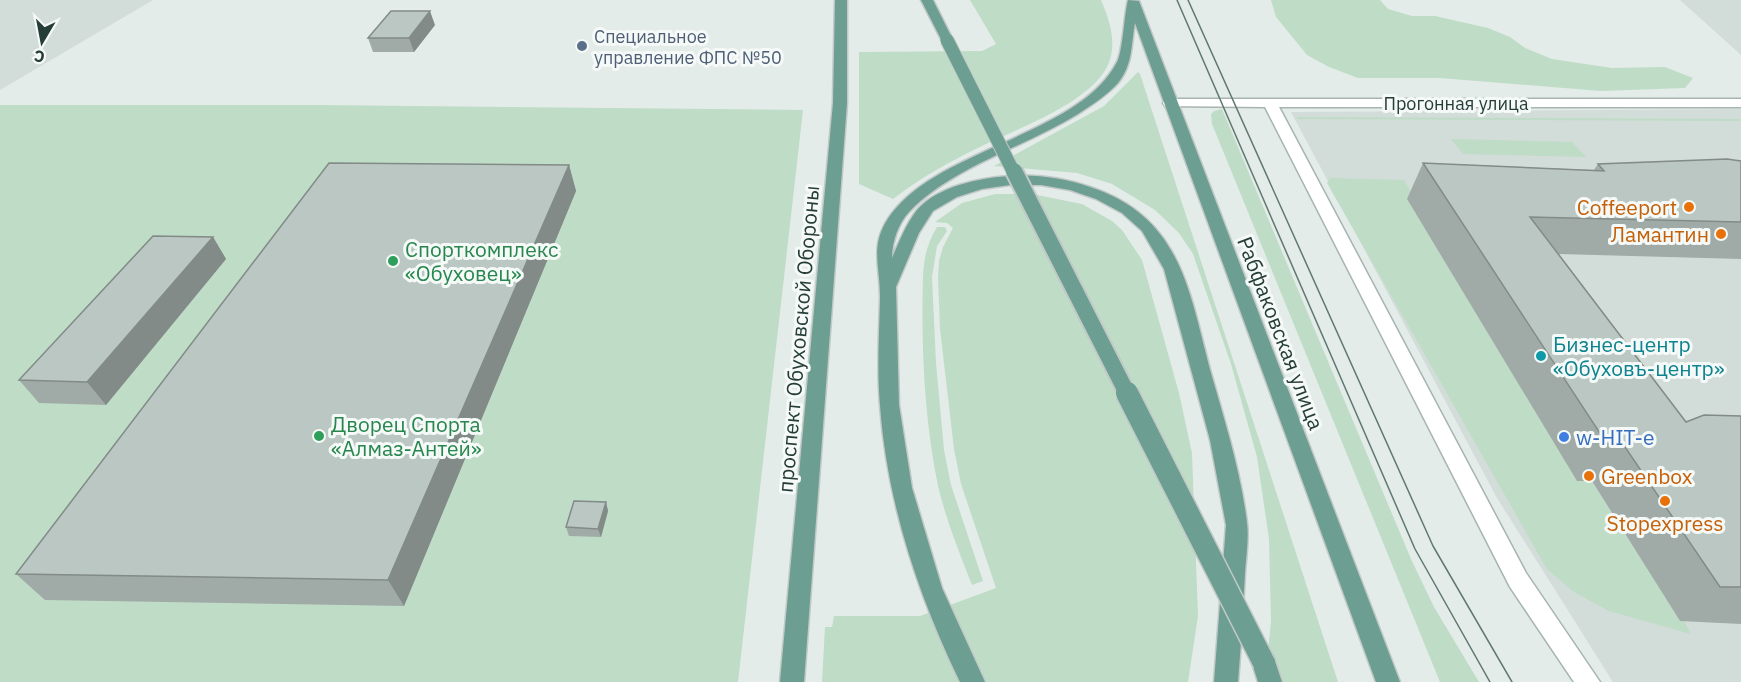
<svg xmlns="http://www.w3.org/2000/svg" width="1741" height="682" font-family="'IBM Plex Sans',sans-serif">
	<rect width="100%" height="100%" fill="#e4ece9"/>
	<path fill="#d2dcd8" d="M0,0h153l-153,90z
		M1680,0h61v55z
		M1741,109v573h-128l-116,-184 -206,-386z"/>
	<path fill="#bfdcc7" d="M970,0h131c9,21 17,45 6,67 -20,38 -94,63 -131,82 -29,14 -57,30 -83,50l-34,-15v-132l123,-1 14,-7z
		M1271,0h109l8,9 24,7h23l53,12 22,9 15,11 27,11 60,9 53,-1 28,11 -8,10 -84,3 -161,-13h-82l-29,-11 -22,-12 -31,-38z
		M1138,72l2,2 198,608h-73l6,-61 -2,-82 -12,-82 -26,-93 -38,-110 -14,-21 -24,-23 -43,-26 -35,-11 -83,-7 110,-60z
		M0,105h319l484,5 -65,572h-738z
		M1222,109l189,450 23,48 45,75h-39l-228,-558 -1,-10 3,-3z
		M1297,117l444,2v2l-443,-2z
		M1451,139l121,3 14,15 -123,-3z
		M1330,178l74,2 9,15 -6,4 170,281 15,1 88,140h4l7,13 -82,-23 -35,-19 -27,-23 -220,-386z
		M995,194h37l50,10 30,17 10,9 20,30 37,133 13,60 6,163 -10,66h-366l3,-55h7l2,-11h86l76,-28 -35,-104 -7,-35 -14,-120 -2,-51 1,-17 4,-14 10,-19 -6,-5 -12,-1 27,-19z
		M937,227h8l2,4 -10,15 -5,31 4,86 8,87 7,35 32,96 -11,4c-13,-33 -26,-65 -34,-99 -14,-69 -17,-139 -15,-210 1,-18 4,-33 14,-49z"/>
	<g fill="none" stroke-linecap="round" stroke-linejoin="round">
		<defs>
			<path id="street" d="M1170,99h571v8h-462l247,466 74,109h-26l-64,-95 -245,-480 -100,-1 -2,-3 2,-3z"/>
			<path id="primary" d="M835,0h12v103l-43,579h-24l53,-579z
				M921,0h12l20,40 -2,3h-8z
				M1128,0l11,1 261,681h-24l-241,-659c-4,21 -2,42 -17,60 -11,12 -26,22 -40,31 -53,33 -126,53 -169,98 -11,12 -17,30 -17,46 7,-16 14,-34 25,-48 21,-24 63,-32 92,-34 27,-2 55,2 81,11 92,30 99,105 121,186 14,49 30,100 36,150 2,16 -1,34 -2,50 -2,36 -4,73 -7,109h-24l12,-157 -16,-85 -46,-171 -22,-38 -20,-18 -26,-14 -26,-9 -29,-5h-31l-28,4 -25,8 -24,14 -14,22 -23,54 3,118 13,83 30,100 43,94h-25c-42,-87 -73,-180 -80,-277 -3,-34 -1,-69 0,-104 1,-38 -14,-59 17,-94 53,-60 184,-75 220,-145 6,-11 7,-47 11,-62z
				M1264,652l9,3 9,27h-24l-6,-19 3,-8z"/>
		</defs>
		<use href="#street" stroke="#a7b4b0" stroke-width="3"/>
		<use href="#primary" stroke="#c2c9c7" stroke-width="3"/>
		<use href="#street" fill="#fff" fill-rule="evenodd"/>
		<use href="#primary" fill="#6c9e92" fill-rule="evenodd"/>
		<path stroke="#607872" stroke-width="1.5" d="M1177,0l238,549 75,133
			M1188,0l245,546 79,136"/>
		<defs>
			<path id="primary-bridge-far2" d="M947,40l67,133"/>
			<path id="primary-bridge-far1" d="M1014,171l114,224"/>
			<path id="primary-bridge" d="M1127,393l137,270"/>
		</defs>
		<use href="#primary-bridge-far2" stroke="#c2c9c7" stroke-width="15" stroke-linecap="butt"/>
		<use href="#primary-bridge-far1" stroke="#c2c9c7" stroke-width="20" stroke-linecap="butt"/>
		<use href="#primary-bridge" stroke="#c2c9c7" stroke-width="25" stroke-linecap="butt"/>
		<use href="#primary-bridge-far2" stroke="#6c9e92" stroke-width="13"/>
		<use href="#primary-bridge-far1" stroke="#6c9e92" stroke-width="16"/>
		<use href="#primary-bridge" stroke="#6c9e92" stroke-width="22"/>
	</g>
	<path fill="#a0aba7" d="M435,25l-21,27h-41l-5,-14z
		M1741,161v98l-182,-5 127,168 55,-6v208l-61,-3 -88,-140h-15l-170,-282 16,-36 171,7 4,-6z
		M569,165l7,26 -172,415 -359,-6 -29,-26z
		M213,237l13,22 -120,146 -67,-2 -20,-23z
		M606,502l2,9 -7,26 -32,-1 -3,-9z"/>
	<path fill="#828b88" d="M430,11l5,14 -21,27 -5,-14z
		M569,165l7,26 -172,415 -16,-26z
		M213,237l13,22 -120,146 -19,-23z
		M606,502l2,9 -7,26 -3,-8z"/>
	<path fill="#bac7c2" stroke="#828b88" stroke-width="1.5" d="M391,11h39l-21,27h-41z
		M1727,159l14,2v61l-211,-5 156,205 18,-7 37,1v171h-21l-97,-143h-16l-184,-281 181,8 -6,-7z
		M329,163l240,2 -181,415 -372,-6z
		M153,236l60,1 -126,145 -68,-2z
		M574,501l32,1 -8,27 -32,-2z"/>
	<circle fill="#5c6f8a" stroke="#f5f9f7" stroke-width="2" cx="582" cy="46" r="6"/>
	<g fill="#e8710a" stroke="#f5f9f7" stroke-width="2">
		<circle cx="1689" cy="207" r="6"/>
		<circle cx="1721" cy="234" r="6"/>
		<circle cx="1589" cy="476" r="6"/>
		<circle cx="1665" cy="501" r="6"/>
	</g>
	<g fill="#2e9e5b" stroke="#f5f9f7" stroke-width="2">
		<circle cx="393" cy="261" r="6"/>
		<circle cx="319" cy="436" r="6"/>
	</g>
	<circle fill="#0f9aa8" stroke="#f5f9f7" stroke-width="2" cx="1541" cy="356" r="6"/>
	<circle fill="#3f7fe0" stroke="#f5f9f7" stroke-width="2" cx="1564" cy="437" r="6"/>
	<g text-anchor="middle" dominant-baseline="central" stroke-width="6" stroke-linejoin="round" paint-order="stroke">
		<g font-size="18" fill="#4e5e75" stroke="#f5f9f7" text-anchor="start">
			<text x="594" y="36">Специальное<tspan x="594" dy="21">управление ФПС №50</tspan></text>
		</g>
		<g font-size="18" fill="#253d37" stroke="#f5f9f7">
			<text x="1456" y="103">Прогонная улица</text>
		</g>
		<g font-size="21" fill="#c56008" stroke="#f5f9f7" text-anchor="end">
			<text x="1677" y="207">Coffeeport</text>
			<text x="1709" y="234">Ламантин</text>
			<text x="1601" y="476" text-anchor="start">Greenbox</text>
			<text x="1665" y="523" text-anchor="middle">Stopexpress</text>
		</g>
		<g font-size="21" fill="#27864d" stroke="#f5f9f7" text-anchor="start">
			<text x="405" y="249">Спорткомплекс<tspan x="405" dy="24">«Обуховец»</tspan></text>
			<text x="331" y="424">Дворец Спорта<tspan x="331" dy="24">«Алмаз-Антей»</tspan></text>
		</g>
		<g font-size="21" fill="#253d37" stroke="#f5f9f7">
			<text transform="translate(1281 333) rotate(69)">Рабфаковская улица</text>
			<text transform="translate(798 339) rotate(-85)">проспект Обуховской Обороны</text>
		</g>
		<g font-size="21" fill="#0d838f" stroke="#f5f9f7" text-anchor="start">
			<text x="1553" y="344">Бизнес-центр<tspan x="1553" dy="24">«Обуховъ-центр»</tspan></text>
		</g>
		<g font-size="21" fill="#366cbe" stroke="#f5f9f7" text-anchor="start">
			<text x="1576" y="437">w-HIT-e</text>
		</g>
	</g>
	<g transform="translate(42 42) rotate(190)" stroke="#f5f9f7" stroke-width="4.5" paint-order="stroke">
	<path d="M0-4.5L10 22L0 15L-10 22Z" fill="#253d37"/>
	<text y="-9" font-size="16" font-weight="bold" text-anchor="middle" fill="#253d37">С</text>
	</g>
</svg>
